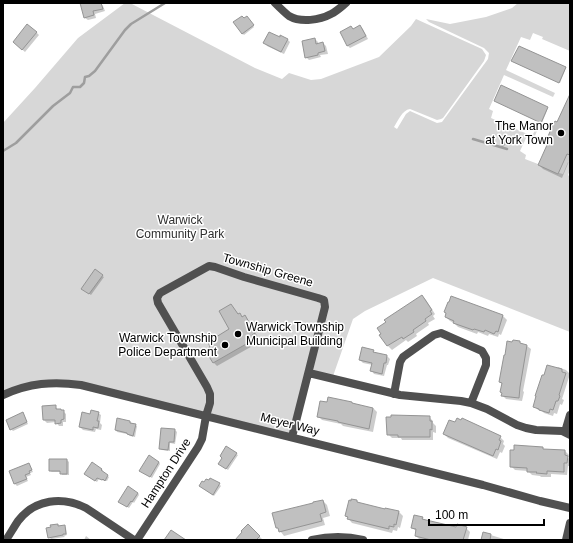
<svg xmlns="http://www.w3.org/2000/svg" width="573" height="543" font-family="Arial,sans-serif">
	<rect width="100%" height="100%" fill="#fff"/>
	<path fill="#d7d7d7" d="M125,3h5l125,65 27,11 7,-6 22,7 10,-1 58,-22 32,-31 5,-7 66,30 4,6 -2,6 -41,57 -2,1 -4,1 -27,-11c-8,1 -12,12 -16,18l3,2 9,-15 4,-3 27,12 5,-1 46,-63 1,-6 -5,-5 -55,-26 -3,-3 24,5 36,-7 26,-9 6,-5h52v48l-28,-12 1,-2 -10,-4 -3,7 -9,-3 -15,33 49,23 -2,4 -49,-22 -15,34 4,2 -2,7 41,18 3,-6 2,1 -3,7 -7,-2 -7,15 6,4 -1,4 13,5v1l20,9 1,-1 4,1 5,-12 2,1v7l-2,5 2,2v155l-137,-54 -68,33 -12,8 -21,60 -23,-6 -17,64 -227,-55 -62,13v-272l32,-35 43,-50z"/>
	<path fill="#0003" d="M81,3h20l2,3 2,5 -10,3 1,4 -8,2 -3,-2z
		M244,19h4l6,8 -10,8 -2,-2z
		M360,26l3,3 5,10 -18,9 -3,-3 7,-15z
		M36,32l3,3 -14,17 -8,-7z
		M280,38l7,1 3,3 -6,12 -17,-8 -2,-3z
		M315,39l3,3v2l5,-1 3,3 2,8 -8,1 1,2 -12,3 -3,-3z
		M519,47l47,21 -6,15 -47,-21z
		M501,87l47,21 -6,15 -47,-22z
		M570,94v65l-8,19 -19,-9 -4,-4 19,-42z
		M102,276l2,1 -13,18 -7,-5z
		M422,296l4,4 9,14 -2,2 2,3 -7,4 1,2 -13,9 1,2 -9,6 -2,-2 -14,10 -4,-4 -7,-11z
		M452,297l51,19 4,4 -6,15 -2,-1 -1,3 -9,-3 -1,2 -10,-4 -1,2 -19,-7 -4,-4 -4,-2 -4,-4 1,-3 -2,-2z
		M231,305l8,10 4,3 1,-1 4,3 10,17 -3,2 3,4 -41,23 -4,-4 -2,-15 19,-17z
		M519,342l3,3 5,1 4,3 -8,42 1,1 -2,9 -16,-2 -4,-4v-1l-1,-2 1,-8 -2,-2z
		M373,351l3,3 11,2 3,3 -2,6h-1l-3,11 -10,-2 -2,-3 1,-6 -10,-2 -3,-3z
		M558,367l8,3 4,4 -8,25 2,1 -2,5 -2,-1 -3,10 -3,-1 -1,3 -9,-3 -2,-2 -4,-1 -4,-4z
		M352,403l2,2 19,3 4,4 -4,20 -30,-6 -2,-2 -19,-4 -4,-4z
		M55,406l3,4 5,1 3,3v8h-3v4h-4l-3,-4 -9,1 -3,-3z
		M98,413l3,2 -1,8 2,2 -1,5 -5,-1 -1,3 -12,-2 -3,-3 11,-12z
		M24,415l4,9 -15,7 -2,-2z
		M429,417l4,4v2l3,3v7l-3,-1v8h-31l-1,-2h-9l-4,-4z
		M130,422l7,4 -2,11 -5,-1 -3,-2 -10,-2 -1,-2z
		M175,430l2,2 -2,12 -5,-1v8l-8,-1 -2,-2z
		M444,434l56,3 4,4 -1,3 2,2 -3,7 -2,-1 -3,7 -49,-21z
		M542,448l2,2 21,1 4,4 -1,3 2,1v7h-2l-1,9 -16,-1v3h-10l-1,-1 -8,-1 -4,-4 -13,-1 -4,-4z
		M236,454l2,1 -10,15 -7,-5 2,-7z
		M67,460l2,2v13h-7l-1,-3h-9l-2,-1z
		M159,462l1,2 -8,14 -10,-6z
		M92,463l10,6 1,2v1l6,5 -2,4 -2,-1 -1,1 -5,-2 -2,3 -10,-6z
		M30,466l3,6 -3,1 1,2 -5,2 2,4 -11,5 -2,-2 -4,-12z
		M209,482l10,2 2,2 -7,10 -14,-10z
		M138,493l1,2 -5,8 -1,-1 -4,6 -8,-5z
		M323,501l4,4 3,11 -7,2 2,7 -41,11 -7,-9z
		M357,501l3,3 26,6v-1l13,3 4,4 -3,12 -2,-1 -1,4 -4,-1 -1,3 -40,-10 -6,-7z
		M422,518l3,2 32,8h9l4,4 -2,8h-48l-4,-4v-5l-4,-3z
		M58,525l2,2 4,-1 2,2 1,7 -3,1 1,1 -14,2 -2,-2z
		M248,525l15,15h-27z
		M484,533l23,7h-25z
		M86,536l5,4h-7z"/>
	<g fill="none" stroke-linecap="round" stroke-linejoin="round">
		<path stroke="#9e9e9e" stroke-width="2.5" d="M473,139l34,10
			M501,147l10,-10
			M3,151l13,-8 37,-37 17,-13 3,-6h7l4,-4 1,-6 4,-1 6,-5 30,-41 6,-6 34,-21"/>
	</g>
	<path fill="#c0c0c0" stroke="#949494" d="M80,3h21l2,6 -10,2 1,4 -10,3z
		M242,16l2,2 3,-2 7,9 -12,9 -9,-12z
		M27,24l10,8 -15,18 -9,-8z
		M360,25l6,11 -19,10 -7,-14 11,-6 2,3z
		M269,32l11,5v-2l8,4 -7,13 -18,-9z
		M315,38l1,6 7,-2 2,9 -7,2v2l-13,3 -3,-17z
		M519,46l47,21 -7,16 -48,-22z
		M501,85l47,22 -7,16 -47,-22z
		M570,94v61l-3,-1 -9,20 -20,-9 9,-20 -2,-1 6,-15 4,-8 2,1z
		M95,269l8,6 -14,19 -8,-5z
		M422,295l10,15 -2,1 2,3 -7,5 1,2 -13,9 1,2 -11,7 -1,-2 -15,9 -8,-11 2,-1 -4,-6 9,-6 -2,-2z
		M451,296l52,19 -5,17 -2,-1 -2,3 -9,-4 -1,2 -10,-3 -1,1 -20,-7 1,-2 -9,-4 1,-4 -2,-1 4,-10h1z
		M231,304l7,10 2,-1 2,4 3,-2 10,18 -3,2 3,4 -42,24 -8,-13 5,-3 -2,-5 21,-13 -10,-18z
		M513,340l7,1v2l7,2 -7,42 -1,11 -18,-2 1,-3 -2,-1 2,-9 -3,-1 5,-27h1l2,-14 5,1z
		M362,347l12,3 -1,2 14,3 -1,8h-2l-2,11 -12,-3 2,-8 -13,-3z
		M547,365l15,4v3l4,1 -7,22 1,1 -2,5h-2l-3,9 -3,-1 -1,4 -10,-3v-1l-6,-2 3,-11h-1l7,-21h2z
		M328,397l24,5v1l21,5 -4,21 -31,-7v-1l-21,-4 3,-16 7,1z
		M56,405v4h5v1h3v9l-3,1v3l-6,1v-4h-12l-1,-14z
		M91,410l8,2 -2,9h2l-1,7 -5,-1v3l-14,-3 3,-15 8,2z
		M23,412l4,10 -17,8 -4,-10z
		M391,415l39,1v5h2v9l-2,-1v8h-32v-2h-11l-1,-18h5z
		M117,418l13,3v2l6,1 -3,12 -6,-2v-1l-12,-3z
		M457,418l4,2 1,-2 39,18 -2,4 2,1 -3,9 -2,-1 -3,7 -50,-22 6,-14 6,2z
		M161,428l14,1 -1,13h-5l-1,8 -9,-1z
		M514,445l29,2v2l22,1v5l3,1 -1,7h-3v9l-17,-1v3l-11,-1 1,-1h-10v-4l-17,-1v-17h4z
		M226,446l11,7 -11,16 -8,-5 4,-6 -2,-2z
		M149,455l10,7 -9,15 -11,-6z
		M49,459h18v15h-7v-3h-11z
		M92,462l10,7 -1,1 7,5 -3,6 -2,-2 -1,1 -5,-2 -2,3 -11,-7z
		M29,463l3,7 -3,1 1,2 -5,2 2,4 -13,5 -5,-13z
		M210,478l10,5 -7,12 -14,-9 3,-5 2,1 2,-3 3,1z
		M128,486l10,7 -6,9 -1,-1 -4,6 -9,-5z
		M351,499l6,1v2l28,7v-1l14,3 -3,14 -2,-1v3l-5,-1v3l-42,-10 1,-2 -3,-1 4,-16 2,1z
		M323,500l3,12 -6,2 2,7 -43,11 -1,-4h-2l-4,-15 41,-10v-1z
		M414,515l9,2 -1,2 34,8 1,-3 10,3 -4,13h-32l-16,-4 1,-7 -5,-1z
		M58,524v2l7,-1 1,9h-3v1l-15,3 -2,-10 5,-1 -1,-2z
		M248,524l12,12 -4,4h-21l7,-8 -1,-1z
		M171,530l15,10h-22z
		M483,532l8,2 -1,6h-9z"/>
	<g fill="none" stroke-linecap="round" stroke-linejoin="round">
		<path stroke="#505050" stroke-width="8" d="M275,3c4,4 9,9 14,13 12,7 31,4 42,-2 6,-3 10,-7 15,-11
			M309,373l91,22 61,6 10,2 16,6 30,16 9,3 10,2 26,1 8,4
			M394,394l6,-32 3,-5 31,-22 7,-2 41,18 4,7v7l-15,38
			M3,395c26,-12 50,-14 78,-10l402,100 57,16 30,7
			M565,432l5,-17
			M6,540c4,-6 8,-13 12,-19 17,-22 44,-25 68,-13l48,32
			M137,540l61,-93 4,-8 4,-23 4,-13v-9l-3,-7 -49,-84 -1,-5 3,-5 49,-27 6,1 29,10 74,21 6,2 1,7 -33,130
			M312,540c17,-4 35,-4 51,0
			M566,540l4,-17"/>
	</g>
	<g fill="#000" stroke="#fff" stroke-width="1.5">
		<circle cx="561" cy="133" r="4"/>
		<circle cx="238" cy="334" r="4"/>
		<circle cx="225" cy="345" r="4"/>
	</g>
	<g text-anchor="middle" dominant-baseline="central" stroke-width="3" stroke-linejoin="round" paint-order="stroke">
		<g font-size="12" fill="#000" stroke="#fff" text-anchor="end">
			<text x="553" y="126">The Manor<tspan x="553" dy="14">at York Town</tspan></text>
			<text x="246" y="327" text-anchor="start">Warwick Township<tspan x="246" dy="14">Municipal Building</tspan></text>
			<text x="217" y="338">Warwick Township<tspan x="217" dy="14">Police Department</tspan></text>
		</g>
		<g font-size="12" fill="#2e2e2e" stroke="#fff">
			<text x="180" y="220">Warwick<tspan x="180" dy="14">Community Park</tspan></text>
		</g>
		<g font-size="12" fill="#000" stroke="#fff">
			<text transform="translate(268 270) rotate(16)">Township Greene</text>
			<text transform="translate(290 424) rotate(14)">Meyer Way</text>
			<text transform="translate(166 473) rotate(-57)">Hampton Drive</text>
		</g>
	</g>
	<rect width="573" height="543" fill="none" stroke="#000000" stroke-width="8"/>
	<path d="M429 519v6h115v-6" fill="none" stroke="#000000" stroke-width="2"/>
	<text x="435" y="519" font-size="12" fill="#000000" stroke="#ffffff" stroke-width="3" paint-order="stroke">100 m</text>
</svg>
